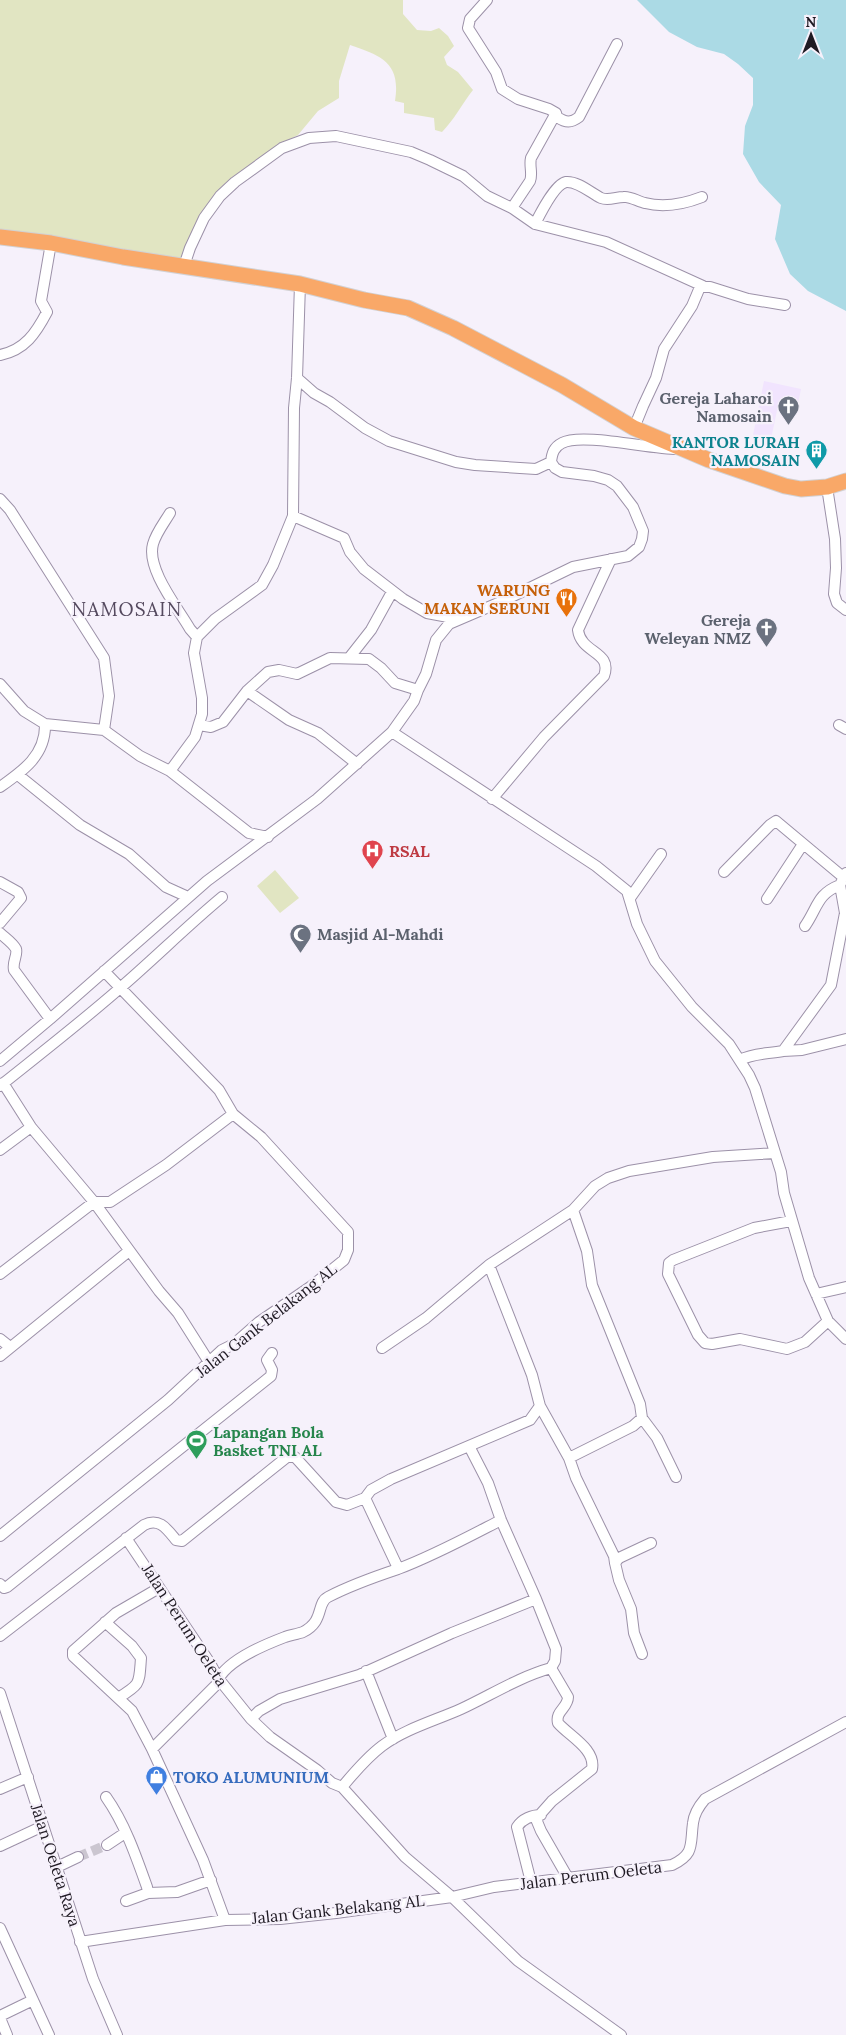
<svg xmlns="http://www.w3.org/2000/svg" width="846" height="2035" font-family="Lora,serif">
	<rect width="100%" height="100%" fill="#f6f1fb"/>
	<path fill="#f1e4fe" d="M764,381l37,8 -3,15 -19,-3 -9,43 -18,-4z"/>
	<path fill="#e1e5c2" d="M0,0h403v14l14,16 14,1 8,-3 9,8 6,10 -10,11 3,8 11,7 15,18c-11,14 -19,30 -31,42l-7,-2 -1,-12 -30,-5v-10l-9,-2c6,-38 -13,-45 -45,-56l-11,36v17l-21,13 -20,24 -25,13 -53,51 -36,60 -184,-28z
		M275,870l24,28 -19,15 -23,-27z"/>
	<path fill="#abdae5" d="M637,0h209v311l-38,-20 -18,-17 -15,-35 6,-34 -22,-23 -16,-28 2,-28 8,-21v-27l-15,-14 -14,-10 -27,-7 -28,-15z"/>
	<g fill="none" stroke-linecap="round" stroke-linejoin="round">
		<path stroke="#cbc6d0" stroke-width="10" stroke-dasharray="10 5" stroke-linecap="butt" d="M78,1857l29,-12"/>
		<defs>
			<path id="minor" d="M487,0l-17,19 -2,9 28,44 6,17 16,10 31,10 7,4 -25,45c-2,8 2,16 -1,23l-18,27
				M556,113l1,4c9,6 14,6 22,0l38,-73
				M535,224c5,-10 20,-40 31,-42 12,-1 25,11 35,16 8,3 14,-1 23,-1 6,-1 15,5 21,6 19,5 39,1 57,-6
				M184,266l6,-18 14,-30 16,-22 15,-14 47,-34 27,-10 27,-2 75,16 19,8 33,16 24,20 25,12 23,16 71,18 97,44
				M0,355c25,-5 36,-22 47,-43l-6,-11 10,-58
				M297,378l17,15 16,9 35,26 24,13 67,21 19,3 61,4 15,-7
				M634,428l9,-22 13,-28 8,-29 28,-43 8,-19h10l38,12 37,6
				M827,487l8,52 1,29 -2,26 3,9 9,7
				M0,499l10,11 94,148 5,38 -5,34
				M170,513c-6,10 -14,20 -17,31 -7,25 25,64 37,85l7,8
				M293,516l51,22 6,14 14,17 39,30 24,14 32,6
				M349,658l22,-28 21,-38
				M0,684l24,27 21,13 59,6 36,26 30,15 25,-34 7,-23v-16l-8,-45 3,-16 18,-18 47,-34 11,-20 20,-49 1,-108 3,-30 3,-94
				M247,691l42,29 29,13 39,31
				M199,725l12,2 12,-5 24,-31 21,-19 11,-2 18,4 33,-16 39,1 12,9 14,15 23,7
				M839,725l7,4
				M392,732l204,134 31,25 10,33 18,37 37,46 37,37 20,31 6,13 26,84 3,21 25,85 19,43 18,18
				M170,771l79,62 19,4
				M18,775l62,50 49,29 37,33 22,10
				M0,787c23,-16 46,-32 45,-63
				M492,799l52,-62 60,-61c9,-25 -23,-22 -26,-46l33,-71
				M724,872l46,-47 6,-4 67,56
				M0,882l18,10 3,6 -21,25
				M630,898l31,-44
				M767,899l36,-55
				M805,926c13,-19 12,-32 35,-41
				M0,933c4,4 13,10 16,16 2,6 -4,13 -2,21l36,49
				M783,1051l19,-1 44,-11
				M740,1060c13,-7 28,-6 43,-9l48,-66 14,-72 -5,-28 6,-12
				M0,1061l50,-42 157,-138 110,-82 75,-67 22,-31 4,-11 8,-16 10,-34 13,-16 56,-24 68,-33 55,-11 11,-9 3,-8 1,-8 -10,-24 -16,-21 -9,-6 -14,-4 -32,-4 -7,-4 -4,-6c1,-9 3,-15 11,-19 20,-11 91,7 117,6
				M3,1083l28,44 63,75 65,89 19,22 31,49
				M0,1086c40,-32 80,-63 119,-97 35,-30 68,-63 103,-92
				M0,1150l31,-23
				M791,1221l-37,7 -81,32 -4,3 -1,11 30,61 7,8 7,1 28,-5 47,10 18,-7 23,-21
				M489,1265l43,110 8,31 29,52 7,20 38,78 1,7
				M0,1274l94,-72h16l56,-37 67,-51
				M816,1294l30,-7
				M0,1339l10,8
				M382,1348l44,-30 63,-53 84,-55 22,-24 13,-8 21,-7 84,-14 62,-4
				M0,1356l129,-105
				M642,1418l15,20 19,39
				M569,1458l64,-32 9,-8 -2,-14 -48,-119 -5,-34 -14,-41
				M365,1498l33,70
				M0,1536l168,-136 54,-50 12,-6 25,-22 54,-37 31,-25 4,-10v-18l-87,-95 -28,-23 -14,-24 -115,-119
				M126,1538l84,125 8,15 33,41 19,18 47,33 15,13 10,4 63,70 47,40 66,64 103,74
				M0,1584l4,4 3,-1 264,-211 1,-6 -5,-10 5,-7
				M159,1588l-43,25 -43,38v5l59,55 20,38 51,111 22,60
				M105,1622l27,24 9,12c-2,26 0,26 -23,40
				M0,1636l144,-111c15,-8 23,4 32,15l6,1 105,-84h8l41,45 11,3 18,-7 6,-8 20,-11 139,-59 10,-14
				M642,1654l-8,-21 -3,-24 -12,-29 -4,-17 4,-5 32,-15
				M551,1668l17,29c0,11 -13,14 -10,26 11,13 38,26 34,46l-40,32 -16,18 5,12 27,47
				M366,1671l27,68
				M0,1693l93,286 24,56
				M251,1719l8,-8 21,-12 79,-24 93,-42 84,-34 -35,-79 -13,-37 -19,-37
				M152,1749l64,-64c6,-23 48,-40 69,-48 6,-2 13,-3 18,-5 22,-11 13,-29 25,-35 23,-12 46,-20 70,-28 35,-13 70,-32 103,-49
				M342,1787c12,-14 24,-29 40,-41 23,-17 52,-25 79,-37 30,-14 58,-32 90,-41l4,-7 1,-12 -20,-50
				M0,1789l28,-12
				M106,1797c19,27 30,59 41,90l1,6 -22,8
				M107,1845l18,-12
				M0,1846l43,-20
				M57,1867l21,-10
				M531,1882l-14,-55c5,-8 15,-12 24,-12
				M148,1893l29,-1 34,-12
				M0,1928l49,107
				M80,1942l145,-22 55,-1 56,-6 116,-16 42,-10 178,-22c23,-11 18,-20 21,-42 1,-9 6,-17 12,-24l141,-77
				M0,2016l33,-16
				M0,2018l7,17"/>
			<path id="highway" d="M0,237l51,6 72,14 177,27 64,16 44,8 45,20 109,57 72,43 75,32 76,26 16,3 26,-2 19,-6"/>
		</defs>
		<use href="#minor" stroke="#9c91a8" stroke-width="12"/>
		<use href="#highway" stroke="#d2d1d3" stroke-width="17"/>
		<use href="#minor" stroke="#fff" stroke-width="10"/>
		<use href="#highway" stroke="#f9a868" stroke-width="15"/>
	</g>
	<defs>
		<symbol id="church-pin" viewBox="-11 -11 22 30"><path d="M0 17L-7.5 6A9.5 9.5 0 1 1 7.5 6Z" fill="#6b7280" stroke="#f6f1fb"/><path d="M-1.2-6h2.4v3.5h3.3v2.4h-3.3V6h-2.4V-.1h-3.3v-2.4h3.3Z" fill="#fff"/></symbol>
		<symbol id="building-pin" viewBox="-11 -11 22 30"><path d="M0 17L-7.5 6A9.5 9.5 0 1 1 7.5 6Z" fill="#0f9aa8" stroke="#f6f1fb"/><path d="M-4-6H4V6H1V3H-1V6H-4ZM-2.5-4.3h1.7v1.8h-1.7ZM.8-4.3h1.7v1.8H.8ZM-2.5-1h1.7V.8h-1.7ZM.8-1h1.7V.8H.8Z" fill="#fff"/></symbol>
		<symbol id="restaurant-pin" viewBox="-11 -11 22 30"><path d="M0 17L-7.5 6A9.5 9.5 0 1 1 7.5 6Z" fill="#e8710a" stroke="#f6f1fb"/><path d="M-5-6h1v4h1v-4h1v4h1v-4h1v5L-1.5 .5V6h-2V.5L-5-1ZM5-6V6H3V1.5H1.5Q1.5-4 5-6Z" fill="#fff"/></symbol>
		<symbol id="hospital-pin" viewBox="-11 -11 22 30"><path d="M0 17L-7.5 6A9.5 9.5 0 1 1 7.5 6Z" fill="#e0444e" stroke="#f6f1fb"/><path d="M-5-5h3v3.5h4V-5h3V5h-3V1.5h-4V5h-3Z" fill="#fff"/></symbol>
		<symbol id="mosque-pin" viewBox="-11 -11 22 30"><path d="M0 17L-7.5 6A9.5 9.5 0 1 1 7.5 6Z" fill="#6b7280" stroke="#f6f1fb"/><path d="M3.5-4.9A6 6 0 1 0 3.5 4.9A5 5 0 1 1 3.5-4.9Z" fill="#fff"/></symbol>
		<symbol id="stadium-pin" viewBox="-11 -11 22 30"><path d="M0 17L-7.5 6A9.5 9.5 0 1 1 7.5 6Z" fill="#2e9e5b" stroke="#f6f1fb"/><path d="M0-5a6.5 5 0 1 0 0 10a6.5 5 0 1 0 0-10ZM-3.5-1.8h7v3.6h-7Z" fill="#fff"/></symbol>
		<symbol id="shop-pin" viewBox="-11 -11 22 30"><path d="M0 17L-7.5 6A9.5 9.5 0 1 1 7.5 6Z" fill="#3f7fe0" stroke="#f6f1fb"/><path d="M-5-2.5h2.3a2.7 3.5 0 0 1 5.4 0H5L5.5 6h-11ZM-1.5-2.5h3a1.5 2.3 0 0 0-3 0Z" fill="#fff"/></symbol>
	</defs>
	<g fill-rule="evenodd">
		<use href="#church-pin" x="776" y="394" width="25" height="34"/>
		<use href="#building-pin" x="804" y="438" width="25" height="34"/>
		<use href="#restaurant-pin" x="554" y="586" width="25" height="34"/>
		<use href="#church-pin" x="754" y="616" width="25" height="34"/>
		<use href="#hospital-pin" x="360" y="838" width="25" height="34"/>
		<use href="#mosque-pin" x="288" y="922" width="25" height="34"/>
		<use href="#stadium-pin" x="184" y="1428" width="25" height="34"/>
		<use href="#shop-pin" x="144" y="1764" width="25" height="34"/>
	</g>
	<g text-anchor="middle" dominant-baseline="central" stroke-width="4.5" stroke-linejoin="round" paint-order="stroke">
		<g font-size="16" font-weight="bold" fill="#5b616d" stroke="#f6f1fb" text-anchor="end">
			<text x="772" y="398">Gereja Laharoi<tspan x="772" dy="18">Namosain</tspan></text>
			<text x="751" y="620">Gereja<tspan x="751" dy="18">Weleyan NMZ</tspan></text>
			<text x="317" y="934" text-anchor="start">Masjid Al-Mahdi</text>
		</g>
		<g font-size="16" font-weight="bold" fill="#0d838f" stroke="#f6f1fb" text-anchor="end">
			<text x="800" y="442">KANTOR LURAH<tspan x="800" dy="18">NAMOSAIN</tspan></text>
		</g>
		<g font-size="16" font-weight="bold" fill="#c56008" stroke="#f6f1fb" text-anchor="end">
			<text x="550" y="590">WARUNG<tspan x="550" dy="18">MAKAN SERUNI</tspan></text>
		</g>
		<g font-size="16" font-weight="bold" fill="#be3a42" stroke="#f6f1fb" text-anchor="start">
			<text x="389" y="851">RSAL</text>
		</g>
		<g font-size="16" fill="#1f1a23" stroke="#f6f1fb">
			<text transform="translate(266 1320) rotate(-38)">Jalan Gank Belakang AL</text>
			<text transform="translate(185 1625) rotate(57)">Jalan Perum Oeleta</text>
			<text transform="translate(56 1865) rotate(72)">Jalan Oeleta Raya</text>
			<text transform="translate(591 1875) rotate(-7)">Jalan Perum Oeleta</text>
			<text transform="translate(338 1909) rotate(-6)">Jalan Gank Belakang AL</text>
		</g>
		<g font-size="16" font-weight="bold" fill="#27864d" stroke="#f6f1fb" text-anchor="start">
			<text x="213" y="1432">Lapangan Bola<tspan x="213" dy="18">Basket TNI AL</tspan></text>
		</g>
		<g font-size="16" font-weight="bold" fill="#366cbe" stroke="#f6f1fb" text-anchor="start">
			<text x="173" y="1777">TOKO ALUMUNIUM</text>
		</g>
		<g font-size="19" letter-spacing="1" fill="#54495e" stroke="#f6f1fb">
			<text x="127" y="609">NAMOSAIN</text>
		</g>
	</g>
	<g transform="translate(811 35)" stroke="#f6f1fb" stroke-width="4" paint-order="stroke">
	<path d="M0-4L9 19L0 12L-9 19Z" fill="#1f1a23"/>
	<text y="-8" font-size="14" font-weight="bold" text-anchor="middle" fill="#1f1a23">N</text>
	</g>
</svg>
